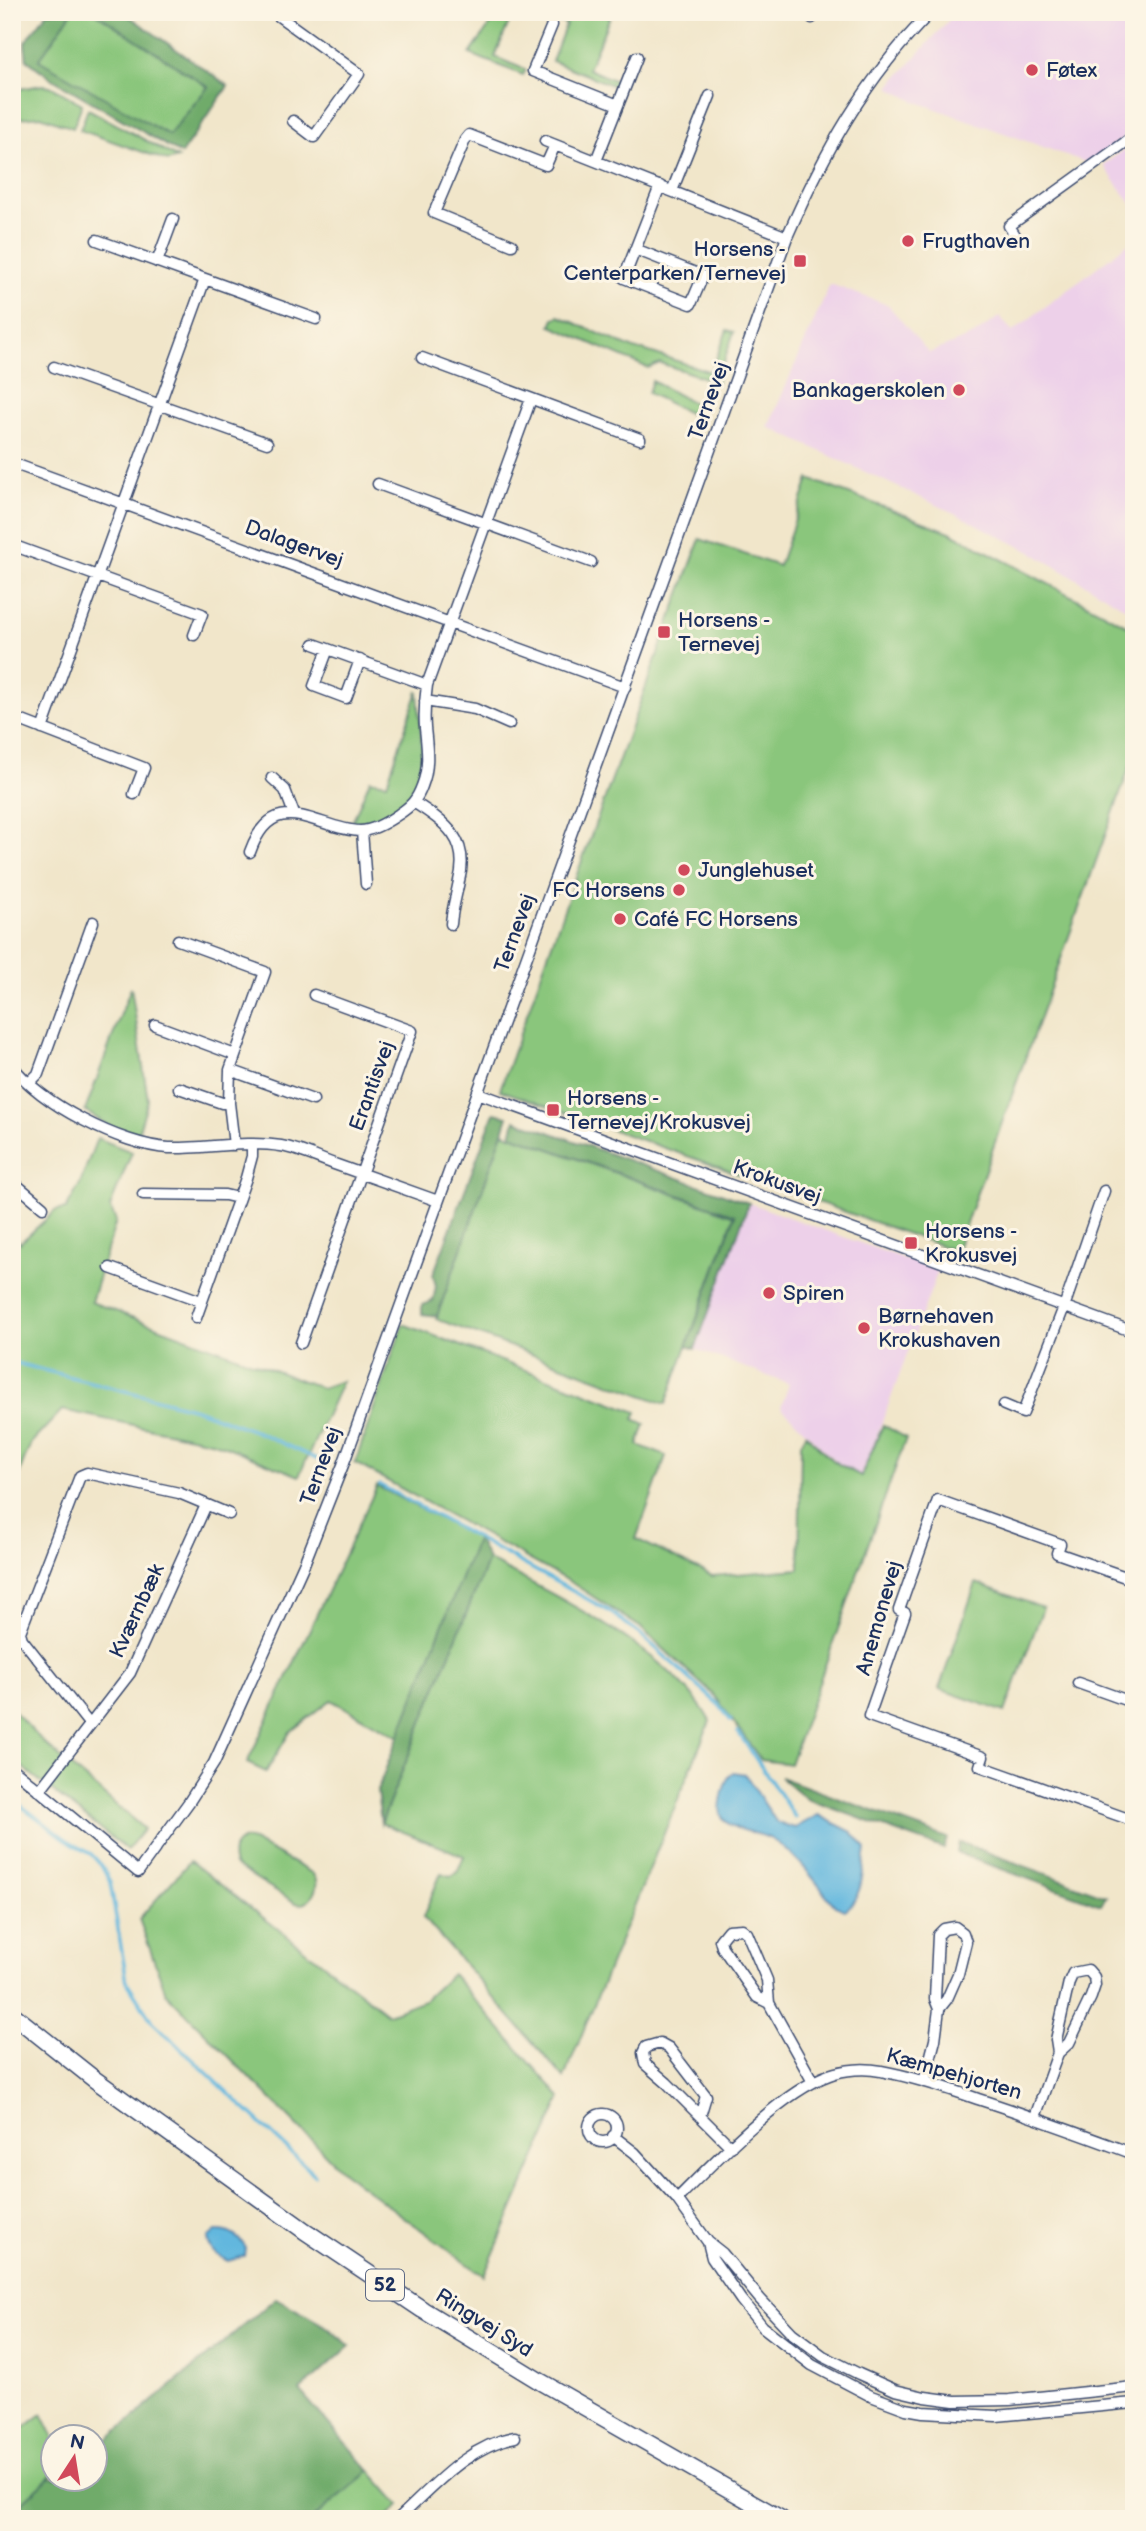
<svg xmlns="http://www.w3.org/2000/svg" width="1146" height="2531" font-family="'Balsamiq Sans',sans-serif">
	<rect width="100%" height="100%" fill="#fcf5e5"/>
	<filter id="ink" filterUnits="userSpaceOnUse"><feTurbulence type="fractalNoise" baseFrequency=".0143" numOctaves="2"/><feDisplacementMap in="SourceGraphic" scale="14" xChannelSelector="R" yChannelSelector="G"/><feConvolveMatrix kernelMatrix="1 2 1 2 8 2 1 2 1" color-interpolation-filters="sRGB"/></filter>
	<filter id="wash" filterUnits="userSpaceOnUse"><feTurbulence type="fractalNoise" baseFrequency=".00686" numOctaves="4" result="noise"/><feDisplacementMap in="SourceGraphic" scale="28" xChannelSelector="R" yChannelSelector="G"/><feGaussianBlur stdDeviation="1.57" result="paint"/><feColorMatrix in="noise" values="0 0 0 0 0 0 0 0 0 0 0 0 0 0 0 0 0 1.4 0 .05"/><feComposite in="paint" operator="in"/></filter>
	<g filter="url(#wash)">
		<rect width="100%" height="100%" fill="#f1e6ca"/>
		<path fill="#edd0e9" d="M956,12h178v118l-46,33 -174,-62 -25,-14z
			M1134,143v64l-31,-42z
			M1134,239v374l-103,-61 -77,-39 -186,-86 62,-143 58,21 41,48 45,-18 26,-19 12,16z
			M749,1203l189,68 -76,205 -24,-12 -57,-57 8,-23 -94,-35z"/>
		<path fill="#8ac67b" stroke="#527a6c" stroke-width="2" d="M48,12h75l105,74 -47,68 -130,-76 -24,-18 -2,-17z
			M499,12h14l-18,45 31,13 -3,5 -53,-21z
			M557,12h55l-24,57 33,14 -2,5 -67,-27 14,-37 -12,-5z
			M42,85l8,1 32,18 -9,24 -32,-12 -29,3v-19l8,-11z
			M88,109l90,49 -10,3 -88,-31z
			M559,316l77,34h7l68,22 16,-42 7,2 -17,50 -57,-19 -12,5 -97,-42 3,-8z
			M652,381l48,25 -1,12 -51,-25z
			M809,479l141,53 184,97v126l-178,496 -456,-161 62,-175 138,-376 79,27z
			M418,691c2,48 18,107 -39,128 -8,3 -19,2 -27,3l18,-42 17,3z
			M131,987l17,113 -11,37 -18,-5 -34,-21z
			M503,1132l231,84 -68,188 -230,-85z
			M97,1138l35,14 -22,55 6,14 -25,81 231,86 20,-7 -43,95 -84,-34 -153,-32 -31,33 -19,49v-258l8,9 35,-32 11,-2 13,-23z
			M403,1324l234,88 -3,7 11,5 -7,21 28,11 -30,83 76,37 87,-7 2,-126 5,-9 27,27 28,15 22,-51 23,13 -116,326 -29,-4 -46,-64 -75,-69 -68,-44 -217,-120z
			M377,1486l100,52 -78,199 -68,-37 -41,32 -24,40 -19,-9z
			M488,1560c69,37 184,91 222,161l-146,357 -141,-161 18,-44 10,3 6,-3 7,-17 -83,-33z
			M976,1583l67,25 -38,104 -66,-23z
			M12,1709l33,35 99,85 -17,21 -115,-91z
			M245,1839l8,2 59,32c9,11 3,24 -9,31l-7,-1 -62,-38c-4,-11 -1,-22 11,-26z
			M190,1861l198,153 36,-14 28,-26 109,124 -77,178 -141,-104 -177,-179 -27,-74z
			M42,2414l11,22 -1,39 -40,37v-75z
			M370,2471l30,34 -15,14h-73z"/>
		<path fill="#6fab6b" stroke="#456d64" stroke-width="2" d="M48,12h24l-33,48 130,75 39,-48 -114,-75h29l105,74 -47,68 -130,-76 -24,-18 -2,-17z
			M494,1113l14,3 -5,16 -66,184 -15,-2v-9l11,-4 3,-15 -3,-11z
			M515,1120l234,83 -54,146 -8,-3 48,-131 -224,-80z
			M477,1538l11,22 -107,263 -4,-32z
			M780,1777l167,61 -3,11 -137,-50z
			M959,1842l147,54 -5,9 -144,-52z
			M276,2298l51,29 23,19 -50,45 70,80 -58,48h-300v-7l40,-37v3h42l1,-28z"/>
		<path fill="#62b7de" stroke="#3e739e" stroke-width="2" d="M733,1772l12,2 32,49 18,5 23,-13 34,17 14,17c-3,19 -3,50 -21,61l-10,-4c-19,-23 -37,-52 -64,-67 -14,-8 -40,-7 -49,-22 -5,-8 3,-40 11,-45z
			M216,2231c13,-1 23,6 30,17l-1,8 -17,5c-11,-6 -19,-9 -20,-23z"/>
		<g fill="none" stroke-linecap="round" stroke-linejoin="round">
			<path stroke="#62b7de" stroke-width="3.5" d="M12,1362l184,47 66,25 61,28
				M380,1485l229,126 30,22 81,73 11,15
				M738,1732l57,85
				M12,1799l55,41 24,14 10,11 9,17 17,100 25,39 163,154"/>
		</g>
	</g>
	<g filter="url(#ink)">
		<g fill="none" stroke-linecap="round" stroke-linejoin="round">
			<defs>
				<path id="minor" d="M273,12l86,62 -45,63 -21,-16
					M806,12l6,6 6,-6
					M552,25l-19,46 85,34
					M545,141l242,96
					M596,161l41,-104
					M672,191l38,-95
					M1015,235l-6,-9 125,-90
					M97,240l219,79
					M512,245l-78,-32 31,-73 4,-5 77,30 9,-20
					M635,249l68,27 -12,28 -67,-26 36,-92
					M157,262l16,-43
					M422,358l218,81
					M54,367l213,76
					M12,463l613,224
					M378,484l213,78
					M12,545l190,69 -8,21
					M314,644l113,41
					M328,649l-14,37 32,12 14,-38
					M425,701l50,8 34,15
					M12,717l132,51 -10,26
					M42,729l163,-450
					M272,778l13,12 9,24
					M415,803c31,20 55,37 44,78 -3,16 -7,28 -8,43
					M362,831l4,53
					M250,852c24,-68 68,-22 110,-21 12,0 29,-10 39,-17 12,-8 18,-14 23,-28 8,-20 5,-38 3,-58 -1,-15 0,-29 2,-43l104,-286
					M178,940l87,32 -35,98 -1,33 5,42
					M155,1025l80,30
					M12,1065c26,38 111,81 157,83 37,1 75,-8 112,-2 19,3 38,13 56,19 33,12 67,24 101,36
					M230,1070l83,30
					M29,1083l9,-9 55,-152
					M179,1088l43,15h7
					M478,1093l656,239
					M12,1181l31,26
					M143,1194l82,1 13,3
					M110,1268l91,33
					M196,1318l50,-140 6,-22v-12
					M301,1343l111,-312 -98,-36
					M1004,1405l19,8 41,-106 40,-116
					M1134,1580l-77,-27 3,-9 -122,-44 -39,110 6,3 -36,103 114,41 -3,9 154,55
					M1078,1683l56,20
					M90,1725l-68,-86 -2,-7 60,-156 7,-3 92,20 50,21
					M12,1768l126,104 51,-70 25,-39 90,-199 39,-99 444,-1228c36,-83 79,-160 144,-225
					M39,1791l91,-118 76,-168
					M769,2003l-12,-6 -35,-50 -2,-7 8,-10 14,-1 5,4 20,47 2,23 44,79
					M924,2082l11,-42 4,-31 8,-10 11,-25 8,-32 -3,-9 -8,-6 -11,2 -6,6 -3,64 4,10
					M589 2128a14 14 0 1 1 28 0a14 14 0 1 1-28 0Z
					M700,2116l6,-20 -37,-48 -9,-5 -14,4 -3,6 2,11 22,19 64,64
					M1035,2117l23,-64 11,-10 22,-46 4,-12 -1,-8 -6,-7 -15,3 -4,9 -13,58 2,13
					M613,2136l22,17 42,46 31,43 14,11 38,46 32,34 31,23 36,18 36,16 30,7 30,4 55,-1 124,-13
					M677,2199c37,-37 104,-107 152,-124 16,-6 36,-7 52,-4 33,6 66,17 97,28 53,17 104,36 156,55
					M708,2242l4,16 29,42 22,27 49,38 59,31 35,13 17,3 73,4 138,-13
					M398,2519c35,-32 69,-73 117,-82"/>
				<path id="trunk" d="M12,2014l82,65 211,152 118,79 118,72 240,137"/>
			</defs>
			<use href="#minor" stroke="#3b4a6e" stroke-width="13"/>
			<use href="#trunk" stroke="#3b4a6e" stroke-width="19"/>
			<use href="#minor" stroke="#fff" stroke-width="10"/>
			<use href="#trunk" stroke="#fff" stroke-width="16"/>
		</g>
	</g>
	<g fill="#d1495b" stroke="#fcf5e5" stroke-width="2.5">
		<circle cx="1032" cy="70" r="7"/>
		<circle cx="908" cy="241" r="7"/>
		<rect x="793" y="254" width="14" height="14" rx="3.5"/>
		<circle cx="959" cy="390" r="7"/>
		<rect x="657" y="625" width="14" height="14" rx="3.5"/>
		<circle cx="684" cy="870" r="7"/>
		<circle cx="679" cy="890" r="7"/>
		<circle cx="620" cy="919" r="7"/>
		<rect x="546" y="1103" width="14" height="14" rx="3.5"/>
		<rect x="904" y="1236" width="14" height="14" rx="3.5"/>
		<circle cx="769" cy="1293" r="7"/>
		<circle cx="864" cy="1328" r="7"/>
	</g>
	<g text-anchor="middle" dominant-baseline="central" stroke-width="6" stroke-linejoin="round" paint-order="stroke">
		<rect fill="#fcf5e5" stroke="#5e6a86" stroke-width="2" x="366" y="2269.5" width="38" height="31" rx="5"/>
		<g font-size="19" font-weight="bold" fill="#1b2f5e">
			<text x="385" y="2285">52</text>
		</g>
		<g font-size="21" fill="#1b2f5e" stroke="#fcf5e5" text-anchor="start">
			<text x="1046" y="70">Føtex</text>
			<text x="922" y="241">Frugthaven</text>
			<text x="786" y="249" text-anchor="end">Horsens -<tspan x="786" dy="24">Centerparken/Ternevej</tspan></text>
			<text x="945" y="390" text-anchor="end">Bankagerskolen</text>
			<text x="678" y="620">Horsens -<tspan x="678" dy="24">Ternevej</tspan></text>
			<text x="698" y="870">Junglehuset</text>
			<text x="665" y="890" text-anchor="end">FC Horsens</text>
			<text x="634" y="919">Café FC Horsens</text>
			<text x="567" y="1098">Horsens -<tspan x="567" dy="24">Ternevej/Krokusvej</tspan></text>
			<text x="925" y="1231">Horsens -<tspan x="925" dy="24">Krokusvej</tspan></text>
			<text x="783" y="1293">Spiren</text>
			<text x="878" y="1316">Børnehaven<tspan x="878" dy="24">Krokushaven</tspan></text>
		</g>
		<g font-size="21" fill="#1b2f5e" stroke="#fcf5e5">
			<text transform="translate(709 401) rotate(-70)">Ternevej</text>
			<text transform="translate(294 544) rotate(20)">Dalagervej</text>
			<text transform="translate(515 933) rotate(-70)">Ternevej</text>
			<text transform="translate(372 1086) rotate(-70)">Erantisvej</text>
			<text transform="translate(777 1182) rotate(20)">Krokusvej</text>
			<text transform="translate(321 1466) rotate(-70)">Ternevej</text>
			<text transform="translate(137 1611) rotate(-65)">Kværnbæk</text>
			<text transform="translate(879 1618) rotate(-74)">Anemonevej</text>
			<text transform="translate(954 2074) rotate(16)">Kæmpehjorten</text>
			<text transform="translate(484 2323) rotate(32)">Ringvej Syd</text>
		</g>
	</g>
	<rect width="1146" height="2531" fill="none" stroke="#fcf5e5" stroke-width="42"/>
	<g transform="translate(74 2458) rotate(12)"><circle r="33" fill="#fcf5e5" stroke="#a2a6af" stroke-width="2"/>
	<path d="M0-5L12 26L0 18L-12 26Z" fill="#d1495b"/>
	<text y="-10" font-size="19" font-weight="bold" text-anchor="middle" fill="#1b2f5e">N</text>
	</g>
</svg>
